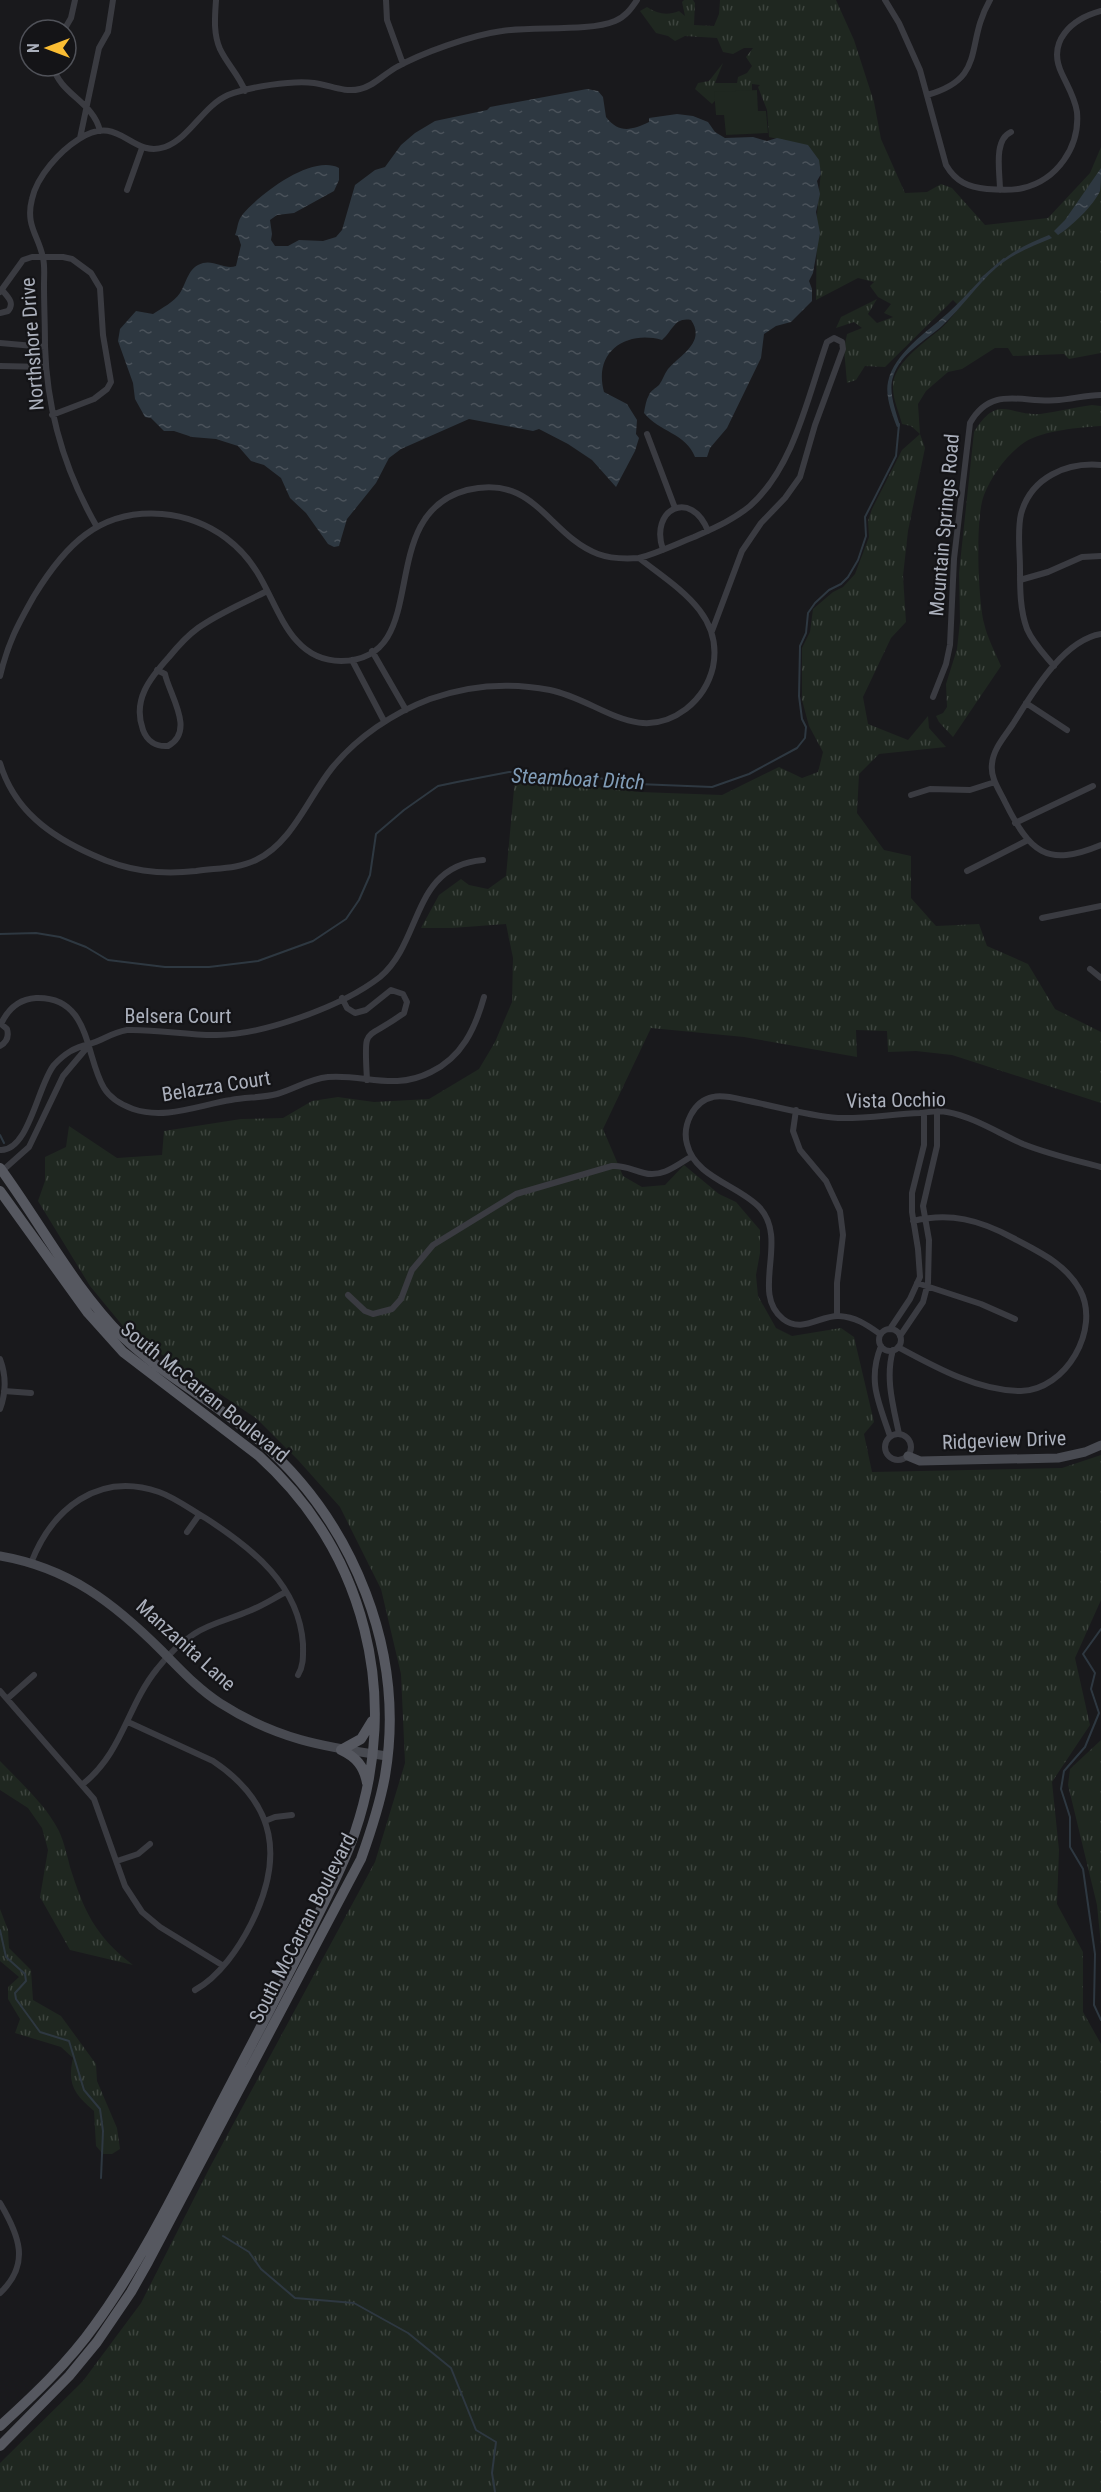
<svg xmlns="http://www.w3.org/2000/svg" width="1101" height="2492" font-family="'Roboto Condensed',sans-serif">
	<defs>
		<pattern id="grass-tufts" width="24" height="20" patternUnits="userSpaceOnUse" patternTransform="scale(1.5)"><rect width="24" height="20" fill="#1f2720"/><path d="M3 7l-1-3M5 7V3M7 7l1-3M15 17l-1-3M17 17v-4M19 17l1-3" fill="none" stroke="#3d443e"/></pattern>
		<pattern id="water-ripples" width="26" height="14" patternUnits="userSpaceOnUse" patternTransform="scale(1.5)"><rect width="26" height="14" fill="#2e3841"/><path d="M2 4q2-2 4 0t4 0M15 11q2-2 4 0t4 0" fill="none" stroke="#4a525a"/></pattern>
	</defs>
	<rect width="100%" height="100%" fill="#19191c"/>
	<path fill="url(#grass-tufts)" d="M684,0h9l2,3 -1,22 20,1 5,-12 1,-14h116l18,40 20,62 7,37 24,54 22,-1 14,-8 11,4 33,37 63,-7 42,-45 11,-26v206l-32,6 -5,-5 -51,2 -5,-8h-13l-33,21 -14,3 -22,19 -8,13 2,30 5,14 -17,83 -5,45 3,46 -15,16 -28,59 5,27 40,16 20,-24 1,12 17,19 -67,7 -20,20 -2,39 27,37 27,6v42l25,28 43,-2 8,22 41,18 27,45 46,23v71l-149,-48 -36,-4 -28,1 -1,-21 -31,-1 1,27 -113,-20 -93,-9 -48,101 20,47 19,11 23,-2 19,-20 35,29 17,8 24,28v23l-4,22 2,21 18,32 16,8 49,-8 13,9 20,85 -10,12 8,38 190,-4 39,-13v145l-26,58 15,67 -38,57 7,68 -2,54 26,48v60l18,32v448h-1101v-29l83,-82 58,-78 69,-136 165,-305 30,-99 -4,-89 -20,-85 -41,-82 -42,-47 -41,-41 -130,-88 -37,-45 -52,-85 7,-20v-24l21,-10 3,-21 48,32 45,-3 2,-24 77,-12 42,-1 29,-17 26,-4 36,5 55,-3 50,-30 16,-27 17,-40 1,-44 -7,-34 -54,4h-31l18,-33 22,-16 8,6 19,4 18,-13 9,-98 125,14 82,3 57,-28 23,11 16,-6 5,-20 -14,-26 -7,-26v-52l8,-16 3,-23 20,-17 10,-5 12,-13 14,-37 -1,-16 4,-12 30,-59 18,-16 -9,-8 -9,-2c-3,-12 -9,-24 -9,-36 -2,-22 30,-45 45,-57 8,-6 15,-16 22,-24l-7,-7 -68,67 -20,-1 -9,14 -9,3 -3,-34 3,-15 15,-6 -8,-6 -18,6 5,-11 36,-18 -9,15 9,9 16,-6 -9,-4 7,-9 -13,-7 -8,-11 4,-4 -16,-4 -42,22 1,-85 4,-45 -16,-25 -36,-8 -2,-27 -9,-23 2,-2 -8,-1v8l-33,4 -7,8 -17,-15 3,-6 11,-2 14,-18 -8,20h22l1,-6 9,-4 5,-7 -6,-9 7,-9h-9l-11,6 -10,-2 -6,-14 -32,-2 -10,5 -7,-5 -12,-3 -16,-22 7,-4c11,7 20,9 32,4l6,5 -3,-14z
		M1092,405l9,1v20c-20,1 -59,5 -76,16 -18,12 -33,33 -41,53 -9,23 -6,103 0,128 3,14 11,29 17,43l-48,71 -14,-15 -3,-6 7,-3 4,-6 -1,-23 11,-35 3,-27 -1,-49 15,-141c24,-39 35,-16 66,-18 17,-2 35,-7 52,-9z
		M1101,1740v205l-4,-40 -29,-120 2,-16z
		M0,1761c20,21 46,44 59,70 5,11 8,24 11,36 14,44 25,69 63,98l-63,-15 -30,-53 8,-47 -6,-22 -14,-20 -28,-18z
		M0,1909l8,21 1,18 22,22 2,30 28,16 35,48 1,17 20,47 3,21 -8,5h-9l-7,-8 -2,-35c-20,-17 -27,-27 -21,-53l-12,-11 -46,-14 5,-14 -12,-20v-12l11,-10 -19,-16z"/>
	<path fill="#1f2720" d="M757,90l1,21h8l2,22 -42,2 -2,-20h-8l-2,-23z"/>
	<path fill="url(#water-ripples)" d="M587,89l11,2 5,6 3,20c13,17 26,13 43,5v-4l28,-4 16,2 15,6 7,10 10,6 28,-1 14,4 10,-3 31,7 11,15 2,14 -4,7 3,13 -4,18 4,21 -7,40 -4,8 3,8v12l-21,21 -15,4 -12,8 -3,24 -34,70 -17,20 -3,9h-12c-9,-24 -36,-25 -51,-44 1,-6 2,-13 5,-18 2,-5 6,-6 10,-10 4,-5 5,-11 9,-16 13,-15 38,-27 23,-49 -17,-3 -18,11 -29,20 -36,-10 -69,12 -58,52l23,12 10,16 -1,14 3,4 -4,13 -19,36 -24,-27 -24,-16 -29,-15 -6,2 -64,-12 -68,30 -12,9 -13,25 -29,36 -8,27 -5,1 -6,-3 -22,-31 -16,-15 -9,-20 -17,-13 -13,-4 -13,-15 -22,-7 -24,-2 -18,-6h-10l-13,-13 -6,-1 -10,-18 -2,-16 -15,-42 2,-12 16,-18 17,3c9,-6 21,-12 27,-21 7,-11 8,-26 23,-30 12,-3 22,7 33,3l5,-21 -3,-9 -3,-1c3,-7 2,-14 8,-21 17,-20 69,-60 96,-46v12l-5,11 -40,22 -17,2 -7,5 2,14 -1,6 4,6h13l11,-6 24,1 13,-4 6,-7 13,-45 20,-15 10,-3 16,-22 14,-12 20,-12 52,-11 3,-3z
		M1101,168c0,6 0,17 -1,23 -6,14 -29,36 -42,44l-4,-4 11,-11z
		M1049,235l3,3c-19,8 -40,16 -56,30 -19,17 -34,39 -53,57 -17,16 -42,27 -50,52 -5,15 3,34 7,49l-3,1c-5,-13 -12,-31 -9,-45 6,-29 39,-50 60,-69 20,-18 37,-41 60,-57 12,-9 27,-15 41,-21z"/>
	<g fill="none" stroke-linecap="round" stroke-linejoin="round">
		<path stroke="#2e3841" stroke-width="2" d="M981,279l23,-20
			M0,934l36,-1 24,4 26,10 22,13 57,7h44l49,-6 55,-20 33,-22 13,-19 11,-25 6,-41 28,-24 34,-24 19,-4 52,-10h13l56,3 60,9 74,3 37,-13 48,-26 8,-10 1,-11 -4,-8 -3,-23 1,-50 6,-13 2,-20 7,-10 14,-13 12,-6 7,-7 10,-17 8,-24 -1,-19 31,-61 3,-32
			M0,1135l4,8
			M1101,1629l-18,25 12,19 -4,16 8,24 -14,34 -21,24 -3,18 9,28v30l13,22 12,85 -1,51 7,15
			M0,1930l6,27 19,17 1,7 -11,12 1,6 24,33 29,9 15,49 16,19 3,22 -2,47
			M223,2236l26,16 12,17 34,29 59,5 54,30 43,35 25,62 20,12 -4,31 3,19"/>
		<path stroke="#3a3b41" stroke-width="6" d="M216,0c-1,16 -3,33 4,49 7,15 19,26 25,42
			M386,0l1,20 16,44
			M885,0l14,23 21,47 26,95c10,17 22,22 41,24 12,1 24,2 36,-1 34,-8 57,-41 54,-76 -2,-14 -9,-25 -15,-38 -16,-33 10,-55 39,-63
			M64,30l7,-12 4,-18
			M53,66c7,29 40,35 47,65
			M927,95c61,-17 37,-50 63,-95
			M80,138l19,-90 9,-16 5,-32
			M127,190l15,-42
			M1000,190c0,-17 -7,-50 11,-58
			M0,292l23,-32 9,-3h31l9,2 19,14 9,15 3,47 8,47 -4,7 -13,10 -42,16
			M0,313l8,-2c7,-8 0,-14 -6,-21
			M0,343l45,4
			M0,366l46,1
			M647,434l28,74
			M97,527c-33,-57 -50,-115 -52,-181 0,-21 -1,-41 -1,-62 0,-8 1,-18 -1,-26 -4,-22 -18,-32 -11,-59 5,-23 28,-48 47,-60 41,-27 52,20 86,8 25,-9 38,-41 63,-52 20,-8 65,-15 86,-12 16,2 30,10 46,6 14,-3 23,-14 35,-21 26,-15 77,-33 107,-37 30,-5 87,1 113,-10 10,-4 16,-12 22,-21
			M663,550c-14,-41 28,-62 45,-19
			M639,558c19,-5 37,-14 55,-21 20,-9 39,-17 56,-31 44,-39 58,-110 77,-164l7,-4 8,4 1,7 -28,76 -15,52 -15,21 -24,25 -19,28 -30,80
			M1020,580l28,-8 34,-15 19,-1
			M1101,634c-38,6 -69,60 -88,90 -8,12 -20,25 -21,40 -2,14 8,27 13,38 25,50 41,66 96,43
			M372,651l34,59
			M352,660l32,61
			M1054,666c-10,-12 -21,-23 -27,-37 -7,-19 -7,-40 -7,-60 0,-18 -3,-38 1,-55 10,-37 46,-52 80,-49
			M157,670l8,4c4,20 31,57 3,72 -12,1 -21,-5 -25,-16 -11,-30 7,-52 26,-73 9,-11 18,-21 29,-29 21,-15 46,-25 69,-37
			M0,676c8,-33 17,-50 34,-80 30,-49 64,-87 128,-82 23,2 45,10 64,24 12,9 23,21 31,34 22,35 33,89 84,89 95,-1 30,-146 126,-171 68,-17 81,45 131,64 13,5 26,5 41,4 35,28 85,55 74,109 -4,17 -13,31 -27,42 -49,37 -87,-9 -136,-19 -41,-8 -81,-5 -120,9 -37,14 -73,38 -98,69 -24,30 -40,75 -76,92 -18,9 -40,8 -60,11 -37,4 -69,0 -103,-16 -43,-19 -79,-45 -93,-92
			M933,697l13,-33 4,-19 4,-86 16,-136c22,-39 54,-19 89,-23 14,-1 27,-5 42,-5
			M1026,703l41,27
			M911,795l19,-6 40,1 25,-8
			M1015,823l78,-37
			M967,871l59,-30
			M1042,918l59,-12
			M1090,969l11,9
			M342,998l5,10 8,5 11,-3 25,-20 12,4 4,8 -3,11c-41,30 -40,10 -37,67
			M0,1023l7,6c2,7 0,13 -7,17
			M1,1024c7,-15 18,-25 35,-26 55,-2 49,59 68,90 6,10 18,17 29,21 32,11 66,-4 98,-9 15,-3 31,-2 46,-6 17,-5 32,-15 51,-17 37,-3 66,14 103,-5 31,-15 44,-43 53,-75
			M796,1110l-3,21 7,19 26,31 14,30 3,24 -6,48v33
			M0,1150c29,2 38,-66 54,-85 11,-12 20,-17 35,-21 13,-3 21,-11 38,-14 29,-1 58,5 87,5 47,1 129,-29 166,-58 43,-36 31,-111 103,-117
			M2,1171l27,-24 34,-71 27,-32
			M917,1283l64,21 34,15
			M348,1295l17,16 8,3 19,-5 9,-10 11,-29 21,-25 83,-51 96,-28c12,-1 20,4 32,7 18,5 33,-8 48,-17
			M890,1329l20,-30 10,-22 -2,-28 -6,-37v-19l12,-48v-32
			M879 1340a11 11 0 1 1 22 0a11 11 0 1 1-22 0Z
			M880,1334c-13,-9 -24,-17 -41,-18 -19,-1 -37,18 -56,3 -33,-26 6,-78 -23,-111 -21,-23 -65,-30 -73,-64 -5,-18 6,-43 26,-47 10,-3 26,2 36,4 29,6 60,15 89,17 27,1 55,-4 82,-5 9,-1 19,-3 27,-1 27,5 51,21 76,32 25,10 51,16 78,23
			M900,1336l23,-34 5,-19 1,-43 -6,-34 14,-60v-34
			M881,1346c-14,35 -2,57 9,90
			M898,1347c37,20 80,44 123,44 45,-1 80,-62 59,-101 -15,-27 -41,-38 -67,-52 -33,-18 -63,-26 -100,-17
			M893,1350c-8,28 0,55 6,84
			M0,1359c6,16 6,34 0,50
			M4,1391l27,2
			M885 1447a13 13 0 1 1 26 0a13 13 0 1 1-26 0Z
			M187,1532l12,-17
			M31,1563c21,-54 67,-92 128,-71 17,6 32,18 48,27 46,30 92,66 96,125 0,11 1,21 -5,31
			M0,1691l94,108 31,87 17,26 18,15 62,38
			M7,1699l27,-24
			M128,1722l85,39c64,43 71,97 38,163 -12,24 -32,53 -56,66
			M83,1784c40,-32 44,-78 74,-115 10,-13 23,-26 37,-35 16,-11 37,-15 55,-23 13,-5 25,-13 37,-19
			M265,1821l10,-4 17,-2
			M117,1861l21,-7 12,-10
			M0,2203c19,32 31,61 0,90"/>
		<path stroke="#484a51" stroke-width="9" d="M908,1456l12,5 138,-3 27,-6 16,-7
			M0,1556c69,12 114,47 162,95 18,18 36,38 58,52 56,36 103,44 167,53"/>
		<path stroke="#565860" stroke-width="10" d="M0,1168c41,56 74,120 123,169 42,40 94,66 137,104 94,82 146,211 125,335 -5,28 -14,55 -24,83l-213,403 -17,30 -34,50 -28,34 -69,70
			M0,1191l88,122 35,39 136,104c107,97 142,240 96,376 -10,30 -25,59 -39,87 -27,55 -56,109 -84,163 -43,81 -83,169 -137,243 -27,38 -61,70 -95,101
			M341,1750l20,-11 11,-18
			M341,1750c15,7 23,16 26,33"/>
	</g>
	<g text-anchor="middle" dominant-baseline="central" stroke-width="4.5" stroke-linejoin="round" paint-order="stroke">
		<g font-size="20" fill="#abb0bc" stroke="#141417">
			<text transform="translate(32 344) rotate(-94)">Northshore Drive</text>
			<text transform="translate(944 525) rotate(-85)">Mountain Springs Road</text>
			<text x="178" y="1016">Belsera Court</text>
			<text transform="translate(216 1086) rotate(-9)">Belazza Court</text>
			<text transform="translate(896 1100) rotate(-1)">Vista Occhio</text>
			<text transform="translate(205 1392) rotate(39)">South McCarran Boulevard</text>
			<text transform="translate(1004 1440) rotate(-2)">Ridgeview Drive</text>
			<text transform="translate(186 1645) rotate(42)">Manzanita Lane</text>
			<text transform="translate(302 1928) rotate(-63)">South McCarran Boulevard</text>
		</g>
		<g font-size="21" font-style="italic" fill="#819db8" stroke="#141417">
			<text transform="translate(578 779) rotate(3)">Steamboat Ditch</text>
		</g>
	</g>
	<g transform="translate(48 48) rotate(270)"><circle r="28" fill="#141417" stroke="#505259" stroke-width="1.5"/>
	<path d="M0-4.5L10 22L0 15L-10 22Z" fill="#fabd33"/>
	<text y="-9" font-size="16" font-weight="bold" text-anchor="middle" fill="#abb0bc">N</text>
	</g>
</svg>
